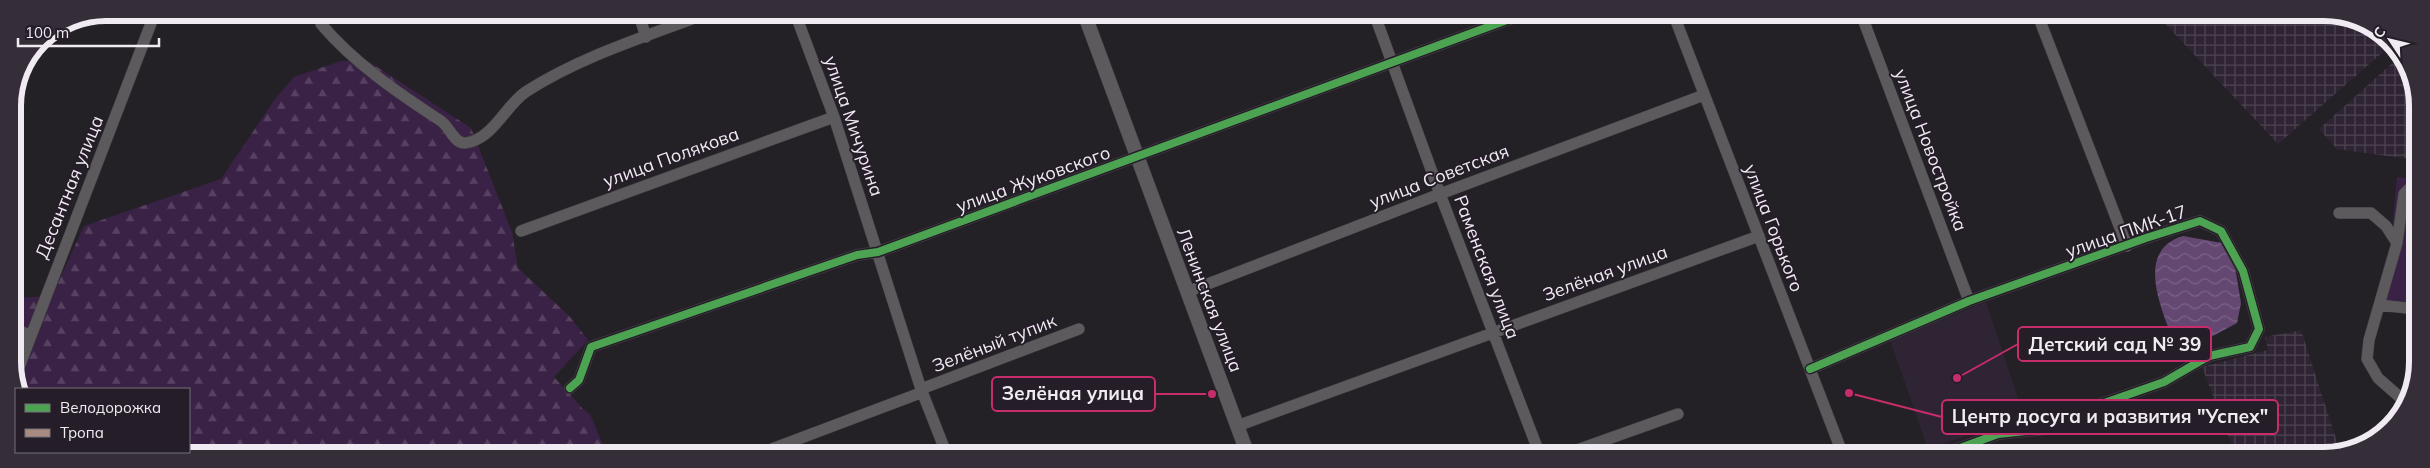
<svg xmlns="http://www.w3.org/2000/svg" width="2430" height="468" font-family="Mulish,sans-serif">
	<defs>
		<pattern id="industrial-grid" width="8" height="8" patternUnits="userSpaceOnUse" patternTransform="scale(1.25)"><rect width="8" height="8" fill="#2e2433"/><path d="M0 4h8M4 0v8" fill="none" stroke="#4d4451"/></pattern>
		<pattern id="forest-firs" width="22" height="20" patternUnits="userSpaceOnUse" patternTransform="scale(1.25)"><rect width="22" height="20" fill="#3a2146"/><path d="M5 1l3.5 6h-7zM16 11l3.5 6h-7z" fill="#574161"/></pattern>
		<pattern id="water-waves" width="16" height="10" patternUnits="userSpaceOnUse" patternTransform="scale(1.25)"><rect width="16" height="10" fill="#644872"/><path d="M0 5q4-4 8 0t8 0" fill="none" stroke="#7a6387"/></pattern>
	</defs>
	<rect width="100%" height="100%" fill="#242126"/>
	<path fill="#2e2433" d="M1986,302l38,114 -96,33 -38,-109z"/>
	<path fill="url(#industrial-grid)" d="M2155,13h181l50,23 5,9 -113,99z
		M2398,58l18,30v72l-79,-11 -18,-20z
		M2301,330l39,121 -11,4h-94l-33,-88 66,-17 -3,-13z"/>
	<path fill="url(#forest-firs)" d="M341,61h27l103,67 41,104 6,36 52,49 18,23 -34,37 29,32 7,5 17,41h-513l-7,-3h102v-63h-171l-2,-3 -1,-88 37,-2 32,-70 137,-47 54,-80 19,-22z"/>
	<path fill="#3a2146" d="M2397,177l19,2v129l-31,-5z"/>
	<path fill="url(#water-waves)" d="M2183,236l39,7 13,24 6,36 -4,20 -28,15 -21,-1 -18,-5c-12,-31 -32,-83 13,-96z"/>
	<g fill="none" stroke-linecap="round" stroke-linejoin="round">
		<defs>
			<path id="minor" d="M449,13h5
				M642,13l-3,2 7,22
				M795,13l39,104 87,272 26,66
				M1374,13l66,181 100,261
				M1673,13l170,442
				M2037,13l90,233
				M1858,14l5,5 106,282
				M321,24c33,39 77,69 120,97 8,5 13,23 24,22 28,-3 41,-39 62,-52 55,-35 120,-55 181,-78
				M2339,213h32l15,13 11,17
				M521,231l313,-114
				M1187,292l253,-98 264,-99
				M2379,305l37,4
				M15,329l15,6
				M1810,369l159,-68 177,-63 54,-17 21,10 22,40 16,58 -9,18 -41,9 -45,26 -111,39 -8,8 -47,5 -57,21
				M16,375l139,-362
				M570,388l9,-8 12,-33 266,-92 21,-3 648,-239
				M921,389l158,-60
				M2403,400l-25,-22 -11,-19 2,-19 28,-97 7,-49 6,-6h6
				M1237,426l522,-190
				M756,455l167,-63
				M1563,455l115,-41"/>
			<path id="tertiary" d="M1084,13l164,442"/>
		</defs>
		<use href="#minor" stroke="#3e3b40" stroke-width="12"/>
		<use href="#tertiary" stroke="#3e3b40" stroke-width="15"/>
		<use href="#minor" stroke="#5d5a5e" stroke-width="11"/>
		<use href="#tertiary" stroke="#5d5a5e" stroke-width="14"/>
		<path stroke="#a88b81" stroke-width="6" stroke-dasharray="12 6" stroke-linecap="butt" d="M449,13h5
			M1858,13v1"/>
		<defs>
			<path id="cycleway" d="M1810,369l159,-68 177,-63 54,-17 21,10 22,40 16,58 -9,18 -41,9 -45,26 -111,39 -8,8 -47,5 -57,21
				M570,388l9,-8 12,-33 266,-92 21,-3 648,-239"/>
		</defs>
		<use href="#cycleway" stroke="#251e29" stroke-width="11"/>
		<use href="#cycleway" stroke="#4ca352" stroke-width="8"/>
	</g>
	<g text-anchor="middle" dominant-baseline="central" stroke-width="4" stroke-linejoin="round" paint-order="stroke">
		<g font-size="18" fill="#f0eaf3" stroke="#251e29">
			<text transform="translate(854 126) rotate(71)">улица Мичурина</text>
			<text transform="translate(1931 150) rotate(69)">улица Новостройка</text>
			<text transform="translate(671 157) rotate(-20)">улица Полякова</text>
			<text transform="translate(1439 176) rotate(-21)">улица Советская</text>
			<text transform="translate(1033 179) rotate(-20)">улица Жуковского</text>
			<text transform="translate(69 187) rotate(-68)">Десантная улица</text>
			<text transform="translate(1774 228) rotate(69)">улица Горького</text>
			<text transform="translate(2126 231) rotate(-19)">улица ПМК-17</text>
			<text transform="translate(1487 267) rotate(69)">Раменская улица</text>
			<text transform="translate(1605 273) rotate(-20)">Зелёная улица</text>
			<text transform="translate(1210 300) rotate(69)">Ленинская улица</text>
			<text transform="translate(994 343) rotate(-21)">Зелёный тупик</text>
		</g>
	</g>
	<path d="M0 0H2430V468H0ZM106 21H2324A85 85 0 0 1 2409 106V362A85 85 0 0 1 2324 447H106A85 85 0 0 1 21 362V106A85 85 0 0 1 106 21Z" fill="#352e39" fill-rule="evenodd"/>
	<path fill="none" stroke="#f0eaf3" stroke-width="6" d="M106 21H2324A85 85 0 0 1 2409 106V362A85 85 0 0 1 2324 447H106A85 85 0 0 1 21 362V106A85 85 0 0 1 106 21Z"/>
	<path fill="none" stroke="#c72d6a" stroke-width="2" d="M1957 378L2018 344M1212 394L1155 394M1849 393L1942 417"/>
	<g fill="#c72d6a" stroke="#251e29" stroke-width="2">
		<circle cx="1957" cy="378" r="5"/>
		<circle cx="1212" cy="394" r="5"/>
		<circle cx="1849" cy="393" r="5"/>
	</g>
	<g fill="#251e29" stroke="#c72d6a" stroke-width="2">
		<rect x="2018" y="327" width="193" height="34" rx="5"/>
		<rect x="992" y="377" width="163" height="34" rx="5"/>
		<rect x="1942" y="400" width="336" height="34" rx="5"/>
	</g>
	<g font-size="19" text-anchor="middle" font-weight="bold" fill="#f0eaf3">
		<text x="2115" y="351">Детский сад № 39</text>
		<text x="1073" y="400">Зелёная улица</text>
		<text x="2110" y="423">Центр досуга и развития "Успех"</text>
	</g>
	<rect x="15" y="388" width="175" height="65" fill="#251e29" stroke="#76707a"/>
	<rect x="25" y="404" width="25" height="8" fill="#4ca352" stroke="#76707a"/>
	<text x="60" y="413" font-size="15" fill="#f0eaf3">Велодорожка</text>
	<rect x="25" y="429" width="25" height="8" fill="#a88b81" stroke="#76707a"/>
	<text x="60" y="438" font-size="15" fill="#f0eaf3">Тропа</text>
	<g transform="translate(2390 40) rotate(305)" stroke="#251e29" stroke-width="4" paint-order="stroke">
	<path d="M0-4L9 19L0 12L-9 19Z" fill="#f0eaf3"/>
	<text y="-8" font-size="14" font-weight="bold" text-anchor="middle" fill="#f0eaf3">С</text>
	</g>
	<path d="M18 38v8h141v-8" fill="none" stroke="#f0eaf3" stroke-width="2.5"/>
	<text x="25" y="38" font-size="15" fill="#f0eaf3" stroke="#251e29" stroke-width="4" paint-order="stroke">100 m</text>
</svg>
